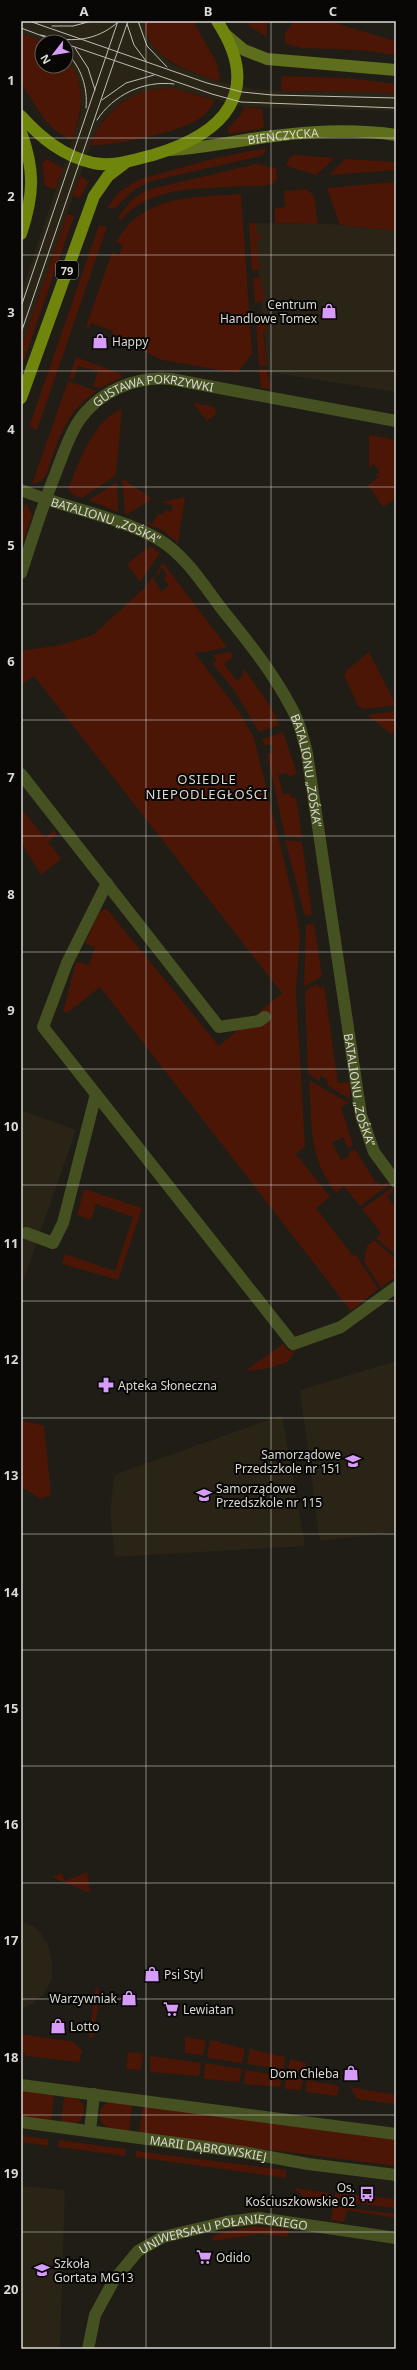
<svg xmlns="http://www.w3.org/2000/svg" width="417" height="2370" font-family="'Noto Sans',sans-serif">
	<rect width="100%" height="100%" fill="#1f1d15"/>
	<path fill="#292416" d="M21,21h122l6,19 8,11 15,13 13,6 35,12 33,7 28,2 92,1 23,2v17l-151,-4 -73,-19 -18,1 -31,12 -18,16 -11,18 -73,213v-54l60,-180 -1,-31 -14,-25v-16h-22l-23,-9z
		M254,223l76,1 66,7v161l-128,-20z
		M21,1110l55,20 -52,149h-3z
		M396,1361v171l-76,9 -20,-151z
		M282,1415l23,131 -190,11 -5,-42 4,-40z
		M22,1921l8,5 2,-1 8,7 5,9h2l5,21v17l-9,16 -8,6v2l-14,6z
		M21,2186l44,4 -5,159h-39z"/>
	<path fill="#4c1606" d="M143,21h50l24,42 3,19c-33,-12 -70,-21 -77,-61z
		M243,21h24v17z
		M294,21h35l59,18 8,2v14l-36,-5 -58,-2 -17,-4v-11z
		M21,33l23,9h-2v24h24v-8c22,26 16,53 6,83l-16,-10 -12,-12 -23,-36z
		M282,76l65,2 49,6v10l-23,-2 -92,-1z
		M172,88l43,12c-5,10 -13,18 -23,23 -20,10 -80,23 -102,22 15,-36 42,-57 82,-57z
		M245,107l17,2 2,19 -35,6 -1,-6 11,-11z
		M266,148l-2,6 -7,3 -106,24 -17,9 -20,19 -7,-1 12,-16 21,-13 76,-21z
		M294,155l41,3 -19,17 -30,-9 3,-8z
		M47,159l16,9 -8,22 -10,-4 -3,-22z
		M345,159l51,3v8l-67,5z
		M256,164l20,4 1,10 -3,5c-8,4 -21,3 -30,3 -42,3 -93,-1 -123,34l-3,-2 13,-18 16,-10z
		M80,176l6,3 2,4 -8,15 -8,-2z
		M396,182v49l-56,-6 -13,-37z
		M307,189l7,7 4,28 -43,-1v-15l10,-1 -1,-16z
		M241,194l11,159 -14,20 -76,-13 -50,-24 1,-5 -22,-8 -2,5 -3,-1 26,-75 7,3 4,-10 -7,-3c28,-48 75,-44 125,-48z
		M67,214l7,2 -53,153v-21z
		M249,223h7l1,11h4v5l-4,1 3,30h-8z
		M99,225l8,2 -70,203 -8,-3z
		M261,277l3,24 -9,2 -2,-25z
		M266,321l1,10 -4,1 4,33 -8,1 -3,-44z
		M76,357l45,17v4l-21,10 -7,-2 5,-15 -20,-5 -5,14 -4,-2z
		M259,369h8l4,20 -10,-1z
		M68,381l29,10c-31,19 -40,52 -51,84l-5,6 -9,3z
		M193,403l22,4 1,7 -9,7z
		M122,409l-6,66 -34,23 -9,-3 -5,-6c12,-28 24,-68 54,-80z
		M369,435l27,5v58l-13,9 -15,-22 10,-7 -2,-3 4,-2 -6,-9 -5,4z
		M122,478l30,21 -26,16 -1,-1z
		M117,482l1,30 -29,-12z
		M185,497l-7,46 -14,-12 -24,-10 12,3 6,-10 5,1 2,-5 6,2 2,-6 -11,-4z
		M26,503l6,12 -11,33v-31z
		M150,546l10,7 -20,29 -13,-18z
		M163,563l64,84 -23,5h-10l46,61 14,25 40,163 6,36 -4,54 9,155 -9,8 34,43 -14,11 37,48 2,-2 23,35 -27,22 -251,-324 -33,26 -4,-2 13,-49 13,3 6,-17 -10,-5 14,-30 7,-5 113,138 63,-53 -248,-317 -13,9v-34l39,-6 33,-10 48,-44 12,-14 8,15 8,-7 -5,-6 3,-4 -5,-7 -3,2 1,2 -2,3 -2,-2z
		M230,652l4,4 -10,8 13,17 7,-6 -2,-3 3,-2 27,39 7,16 -20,7 -25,-42 -22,-27 5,-2 -4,-6z
		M369,652l27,53 -32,4 -6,-3 -14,-31 3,-5z
		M396,711v19l-5,4 -24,-19z
		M283,732l14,42 -8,2 -1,-3 -10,2 5,19 7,-1 1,5h5l6,40 -17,-2 -18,-82 6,-1 -2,-9 -6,2 -3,-7z
		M21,808l24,30 9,-8 3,4 -9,8 13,17 -20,16 -20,-33z
		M285,840l17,2 10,72 -7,2z
		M314,924l8,52 -18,11 2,-62z
		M317,984l2,4 5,-2 14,97 12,-1v17l-22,-13 -1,-6 -7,-5v6l-12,-7 -3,-83z
		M309,1080l40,23 -8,4 12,38 -5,3 -5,-11 -11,6 9,17 9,-4 -2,-4 7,-3 21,34 2,-1 3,4 6,-4 4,1 -31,23 -16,-20 -8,7c-28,-36 -24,-70 -27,-113z
		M393,1187l1,4 -7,5 9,13v46l-20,-17 5,-5 -19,-24z
		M84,1189l58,19 -24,72 -56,-16 3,-10 50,17 18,-54 -37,-13 -5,16 -14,-5z
		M374,1240l22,19v9l-4,4 4,4 -15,12 -17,-26 3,-16z
		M283,1344l6,7 8,-3 -9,14 -23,7 -20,2z
		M21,1420l23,6 7,69 -10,4 -20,-12z
		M87,1872l3,21 -38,-16 10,-4 3,8z
		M96,1985l4,10 -7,43 -4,-1z
		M21,2034l53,8 8,9 -3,11 -53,-6 -5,-7z
		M185,2037l19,3 2,3 -3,12 -18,-2z
		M211,2040l34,9 -3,14 -33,-5 -2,-3z
		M250,2049l35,8 -1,11 -2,1 -35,-5z
		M128,2052l15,2 -2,16 -15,-1z
		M152,2056l49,7 -2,13 -49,-4v-15z
		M290,2059l16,4 -2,10 -16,-3z
		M205,2063l37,6 -3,13 -35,-3z
		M245,2070l37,6 -2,11 -36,-3z
		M286,2077l17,3 -2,10 -16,-1z
		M307,2080l32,6 -2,10 -31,-4z
		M350,2087l46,8v9l-39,-5z
		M21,2090l33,4 -3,27 -30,-4z
		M64,2095c15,3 27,9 16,26l-5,3 -14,-2z
		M107,2102l25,2 -3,27 -20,-2 -8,-7 -1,-11z
		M143,2105l253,34v27l-257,-33z
		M23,2136l25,3v7l-27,-4v-5z
		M59,2140l67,9 -1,7 -67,-9z
		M136,2151l150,19v8l-150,-21z
		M293,2188l36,5v7l-25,-3z
		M335,2193l61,6v9l-62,-7z
		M333,2206l63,8v4l-49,-8 -3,12 -13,-2z
		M254,2226l35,3 -1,8 -29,-3 -46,7 -1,-3 7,-5z"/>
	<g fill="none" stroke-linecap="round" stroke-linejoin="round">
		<g stroke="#465122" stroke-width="12">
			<path id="s1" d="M21,490c44,18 96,26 137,49 26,15 45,45 63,69 25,31 51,63 70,99 8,14 12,30 16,46l54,362 13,37 22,30"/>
			<path id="s2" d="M21,573c11,-33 21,-66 34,-98 7,-18 13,-37 23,-53 21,-31 57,-46 93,-43l225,42"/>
			<path d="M21,774l198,253 40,-6 6,-4"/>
			<path d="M107,883l-40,80 -24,64 250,317 48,-17 55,-40"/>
			<path d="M26,1233l27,10 10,-20 33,-129"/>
			<path id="s3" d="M88,2349l7,-34 19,-35 24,-29 25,-14 63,-15 33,-4 137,20"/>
		</g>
		<g stroke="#465122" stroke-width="12">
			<path d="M21,2085l375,49"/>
			<path id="s4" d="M21,2122l222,30 65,12 88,11"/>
			<path d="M90,2131l4,-37"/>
		</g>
		<g stroke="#5e6e1c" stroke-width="12">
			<path d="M225,34l19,16 23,9 129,11"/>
			<path id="s5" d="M171,150c35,-2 68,-10 103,-14 40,-5 82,-7 122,-1"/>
		</g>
		<path stroke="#70850c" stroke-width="12" d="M21,116c20,22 42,40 72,47 21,4 40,-3 60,-8 71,-21 111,-63 64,-134
			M21,132c14,39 13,62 0,102
			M21,398l73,-202 14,-20 17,-13"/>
		<path stroke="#bfbdb7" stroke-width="1" d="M29,21l178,62 35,9 30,3 124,3
			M138,21l9,25 20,21
			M127,24l7,21 12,16
			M52,26h21l19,-5
			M21,28l24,9
			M41,35c28,8 55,7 77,-13
			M66,44l146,50 29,8 155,6
			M75,48l13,20 7,22
			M66,52c15,15 22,35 20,56
			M102,100l24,-17 28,-8
			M97,120c16,-25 47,-40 77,-36
			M21,307l97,-286
			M21,333l107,-312"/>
	</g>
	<path fill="none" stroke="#dad9d3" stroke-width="1" stroke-opacity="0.55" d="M146,21v2328M271,21v2328M21,138h375M21,255h375M21,371h375M21,487h375M21,604h375M21,720h375M21,836h375M21,952h375M21,1069h375M21,1185h375M21,1301h375M21,1418h375M21,1534h375M21,1650h375M21,1766h375M21,1883h375M21,1999h375M21,2115h375M21,2232h375"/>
	<defs>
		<symbol id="shop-bare" viewBox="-9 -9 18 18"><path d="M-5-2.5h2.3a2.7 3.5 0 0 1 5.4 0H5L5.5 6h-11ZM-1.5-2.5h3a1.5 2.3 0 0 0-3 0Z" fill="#d79bf9" stroke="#080705" stroke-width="2.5" paint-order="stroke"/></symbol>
		<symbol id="pharmacy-bare" viewBox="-9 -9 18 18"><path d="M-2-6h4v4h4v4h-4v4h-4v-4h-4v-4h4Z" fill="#d79bf9" stroke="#080705" stroke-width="2.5" paint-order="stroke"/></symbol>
		<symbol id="school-bare" viewBox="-9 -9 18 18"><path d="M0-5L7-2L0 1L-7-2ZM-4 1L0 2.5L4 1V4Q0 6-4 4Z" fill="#d79bf9" stroke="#080705" stroke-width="2.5" paint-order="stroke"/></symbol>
		<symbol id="supermarket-bare" viewBox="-9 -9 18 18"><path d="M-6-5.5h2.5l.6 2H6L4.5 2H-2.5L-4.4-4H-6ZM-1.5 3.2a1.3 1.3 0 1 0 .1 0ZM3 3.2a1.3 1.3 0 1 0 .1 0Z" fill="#d79bf9" stroke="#080705" stroke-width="2.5" paint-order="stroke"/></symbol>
		<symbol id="bus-bare" viewBox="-9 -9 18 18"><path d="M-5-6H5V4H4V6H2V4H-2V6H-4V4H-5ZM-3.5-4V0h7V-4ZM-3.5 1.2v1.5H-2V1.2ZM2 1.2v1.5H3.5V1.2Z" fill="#d79bf9" stroke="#080705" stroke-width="2.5" paint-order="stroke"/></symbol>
	</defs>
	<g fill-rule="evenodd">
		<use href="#shop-bare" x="318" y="300" width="22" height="22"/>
		<use href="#shop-bare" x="89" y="330" width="22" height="22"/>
		<use href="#pharmacy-bare" x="95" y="1374" width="22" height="22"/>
		<use href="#school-bare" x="342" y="1450" width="22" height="22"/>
		<use href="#school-bare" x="193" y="1484" width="22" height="22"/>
		<use href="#shop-bare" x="141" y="1963" width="22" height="22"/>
		<use href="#shop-bare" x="118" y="1987" width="22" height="22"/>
		<use href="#supermarket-bare" x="160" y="1998" width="22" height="22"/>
		<use href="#shop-bare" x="47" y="2015" width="22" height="22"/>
		<use href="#shop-bare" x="340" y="2062" width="22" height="22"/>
		<use href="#bus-bare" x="356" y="2183" width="22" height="22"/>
		<use href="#supermarket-bare" x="193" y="2246" width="22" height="22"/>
		<use href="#school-bare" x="31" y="2259" width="22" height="22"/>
	</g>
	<g text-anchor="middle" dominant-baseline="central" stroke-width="4" stroke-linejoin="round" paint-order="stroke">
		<rect fill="#080705" stroke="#9b9a95" stroke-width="1" x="56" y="261" width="22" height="18" rx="3"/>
		<g font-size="11" font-weight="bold" fill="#dad9d3">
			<text x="67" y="270">79</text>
		</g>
		<g font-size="12" fill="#dad9d3" stroke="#080705">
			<text stroke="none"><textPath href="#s5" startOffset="113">BIEŃCZYCKA</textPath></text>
			<text stroke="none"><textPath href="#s2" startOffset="249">GUSTAWA POKRZYWKI</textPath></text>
			<text stroke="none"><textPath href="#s1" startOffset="90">BATALIONU „ZOŚKA”</textPath></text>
			<text stroke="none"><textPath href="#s1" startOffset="427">BATALIONU „ZOŚKA”</textPath></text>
			<text stroke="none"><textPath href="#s1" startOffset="751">BATALIONU „ZOŚKA”</textPath></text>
			<text stroke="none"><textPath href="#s4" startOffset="189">MARII DĄBROWSKIEJ</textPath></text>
			<text stroke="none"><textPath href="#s3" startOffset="201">UNIWERSAŁU POŁANIECKIEGO</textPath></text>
		</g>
		<g font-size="12" fill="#dad9d3" stroke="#080705" text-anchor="start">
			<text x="317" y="304" text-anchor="end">Centrum<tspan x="317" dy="14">Handlowe Tomex</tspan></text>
			<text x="112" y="341">Happy</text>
			<text x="118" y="1385">Apteka Słoneczna</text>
			<text x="341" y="1454" text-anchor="end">Samorządowe<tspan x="341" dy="14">Przedszkole nr 151</tspan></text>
			<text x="216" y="1488">Samorządowe<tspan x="216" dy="14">Przedszkole nr 115</tspan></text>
			<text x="164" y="1974">Psi Styl</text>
			<text x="117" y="1998" text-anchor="end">Warzywniak</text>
			<text x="183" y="2009">Lewiatan</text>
			<text x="70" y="2026">Lotto</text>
			<text x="339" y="2073" text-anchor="end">Dom Chleba</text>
			<text x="355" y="2187" text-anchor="end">Os.<tspan x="355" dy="14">Kościuszkowskie 02</tspan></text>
			<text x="216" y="2257">Odido</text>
			<text x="54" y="2263">Szkoła<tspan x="54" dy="14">Gortata MG13</tspan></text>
		</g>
		<g font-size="13" letter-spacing="1" fill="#dad9d3" stroke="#080705">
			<text x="207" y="779">OSIEDLE<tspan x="207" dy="15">NIEPODLEGŁOŚCI</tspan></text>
		</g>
	</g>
	<rect width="417" height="2370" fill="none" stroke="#080705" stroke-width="44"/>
	<g transform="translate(54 54) rotate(239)"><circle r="19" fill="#080705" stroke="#5c5b57"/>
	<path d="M0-3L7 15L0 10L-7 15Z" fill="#d79bf9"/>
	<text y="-6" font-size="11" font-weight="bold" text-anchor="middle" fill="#dad9d3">N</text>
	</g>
	<rect x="22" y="22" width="373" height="2326" fill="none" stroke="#dad9d3" stroke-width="1.5"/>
	<g font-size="13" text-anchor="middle" font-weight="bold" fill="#dad9d3">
		<text x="84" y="16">A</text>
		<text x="208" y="16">B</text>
		<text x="333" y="16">C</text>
		<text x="11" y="85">1</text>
		<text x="11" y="201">2</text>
		<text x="11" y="317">3</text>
		<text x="11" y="434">4</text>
		<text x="11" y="550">5</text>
		<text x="11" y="666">6</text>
		<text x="11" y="782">7</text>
		<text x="11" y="899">8</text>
		<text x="11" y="1015">9</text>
		<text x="11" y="1131">10</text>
		<text x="11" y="1248">11</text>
		<text x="11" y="1364">12</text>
		<text x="11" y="1480">13</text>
		<text x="11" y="1597">14</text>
		<text x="11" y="1713">15</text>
		<text x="11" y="1829">16</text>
		<text x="11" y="1945">17</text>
		<text x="11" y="2062">18</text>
		<text x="11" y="2178">19</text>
		<text x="11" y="2294">20</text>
	</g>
</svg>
